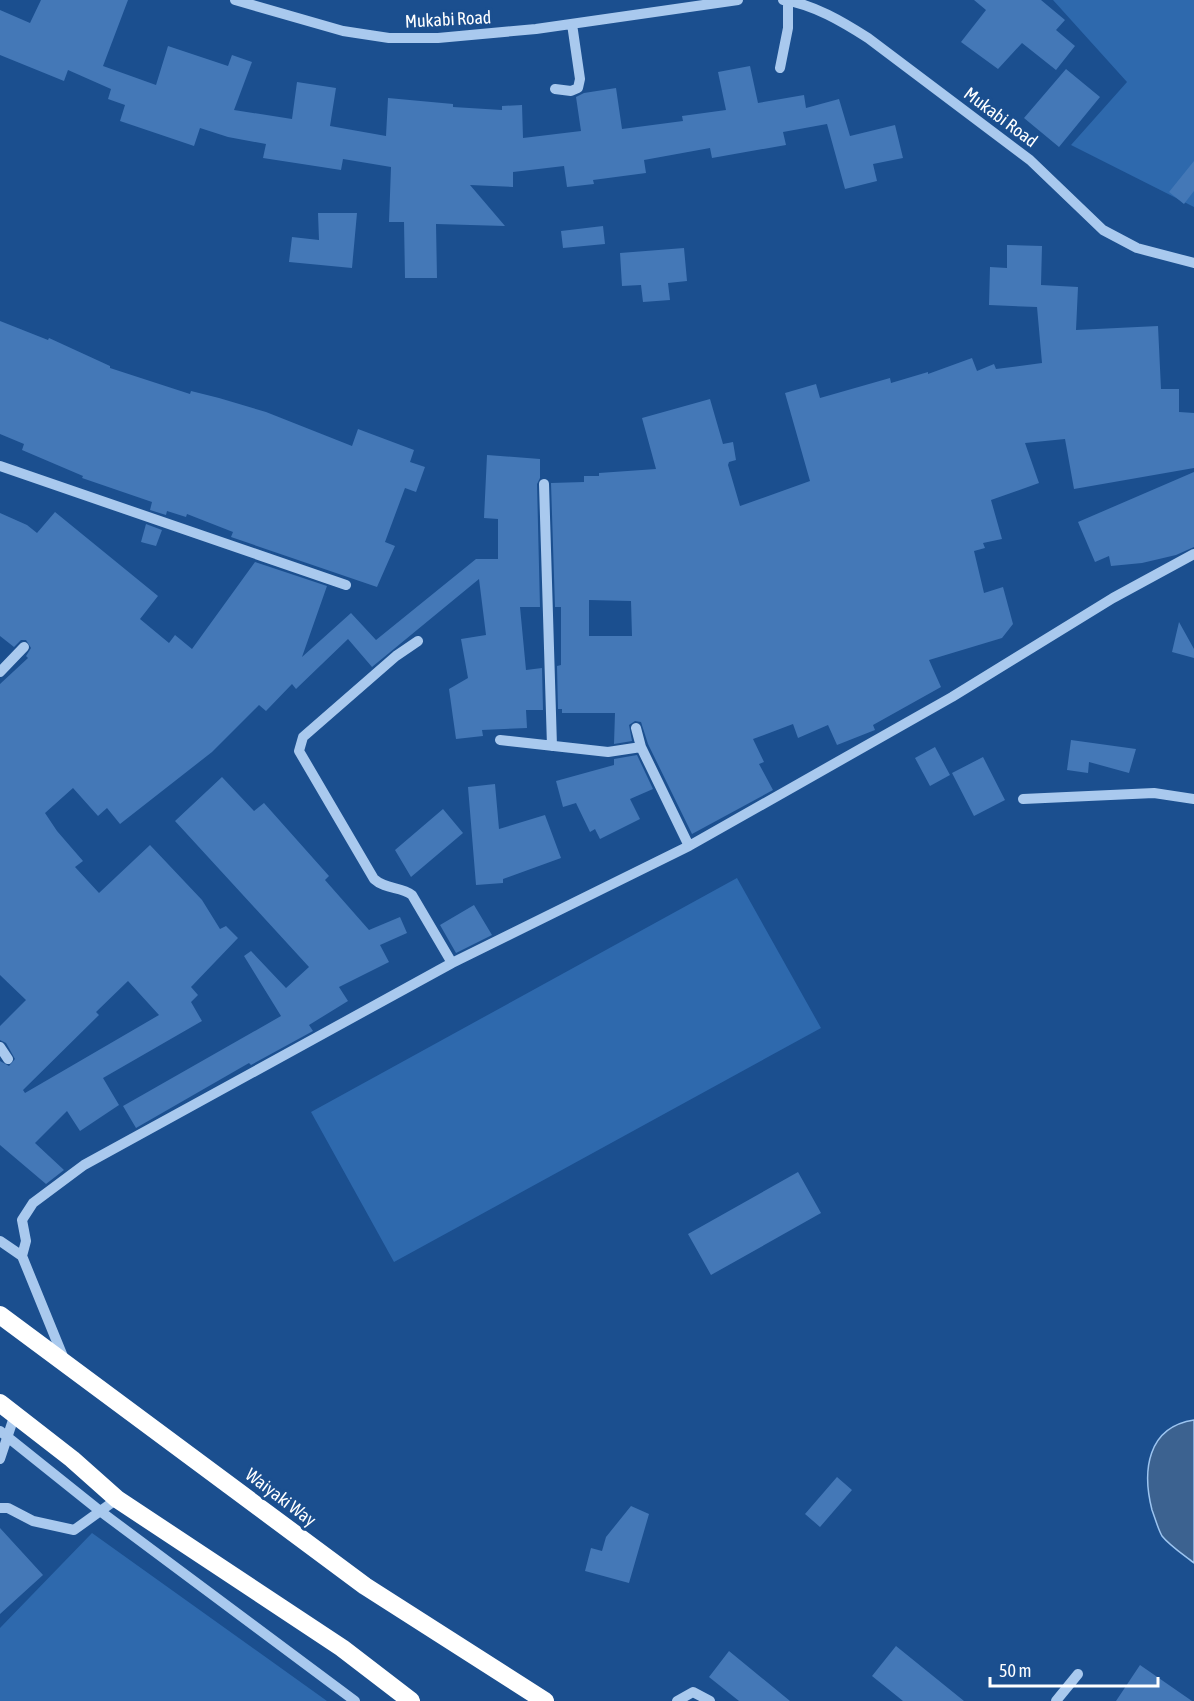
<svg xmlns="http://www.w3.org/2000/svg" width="1194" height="1701" font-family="'Asap Condensed',sans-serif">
	<rect width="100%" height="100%" fill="#1b4f8f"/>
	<path fill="#2e69ad" d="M1053,0h141v207l-123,-62 56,-63z
		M737,878l84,150 -427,234 -83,-150z
		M92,1533l235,168h-327v-73z"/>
	<path fill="#3c6290" stroke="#9cc4f0" stroke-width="1.5" d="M1194,1420v143c-10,-8 -24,-17 -32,-27 -4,-7 -7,-18 -10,-26 -10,-39 -5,-83 42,-90z"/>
	<path fill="#4478b7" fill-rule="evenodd" d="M41,0h87l-25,66 53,19 12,-39 60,20 4,-11 20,7 -18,48 58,9 5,-37 39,6 -6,38 56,10 2,-38 65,6v3l49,3v-4l20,-1 1,33 58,-7 -5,-34 8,-4 32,-5 6,41 61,-8 -1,-5 44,-6 -8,-38 32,-6 8,37 46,-8 2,13 33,-9 11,37 45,-11 8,33 -30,6 4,17 -32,8 -18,-65 -44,8 3,13 -74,13 -2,-10 -66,12 2,13 -53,7 1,4 -27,3 -3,-21 -51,6v15l-43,-2 35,41 -69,-2 1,54h-32l-1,-56h-15l2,-55 -48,-8 -2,11 -78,-12 3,-14 -38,-7 -28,-9 -6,18 -74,-25 5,-16 -17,-6 3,-10 -43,-19 -4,11 -64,-26v-45l30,13z
		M974,0h67l24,20 -9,10 19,16 -19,24 -34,-27 -24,26 -37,-27 25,-32z
		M1066,69l34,28 -41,50 -35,-29z
		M1194,161v30l-10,13 -15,-12z
		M318,213h39l-5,55 -63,-6 3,-25 27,3z
		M603,226l2,18 -42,4 -2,-17z
		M1007,245l35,1 -1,39 37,2 -2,43 82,-4 3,63h18v23l15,1v55l-120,21 -9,-50 -40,4 14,40 -48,17 11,39 -19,4 2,5 -11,3 10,42 19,-6 10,37 -11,14 -73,22 12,27 -68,38 2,5 -38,15 -9,-20 -30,13 -5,-14 -40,15 11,23 -5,2 14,26 -81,44 -44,-90 -7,-22 -6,-1 -6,4 3,16 -18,3 1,-31h-53v-4h-4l-1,-43 4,-1v-58h-6l-4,-124 33,-1v-6h15v-3l57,-4 -14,-51 68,-19 13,45 10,-2 3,18 -7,2 -1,3 12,41 70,-25 -25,-88 31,-9 4,14 70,-20 1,5 37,-11v2l44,-16 5,13 17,-7 2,5 46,-6 -5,-56 -48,-2 1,-38 17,1zM589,600l42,1 1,35h-43z
		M684,248l3,33 -19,2 2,17 -27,2 -2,-17 -19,1 -2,-33z
		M0,321l48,19 1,-2 61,28v2l80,26 1,-3 28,7 47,14 86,34 6,-17 56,21 -4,12 15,5 -9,25 -11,-4 -20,54 10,4 -18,41 -146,-50 2,-5 -46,-18 -1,3 -19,-6 -1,4 -16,-5 2,-8 -70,-24 1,-2 -61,-26 2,-6 -24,-10z
		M487,455l53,4v19l-3,6 3,123h-20l6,63 16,-2 1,42h-17l1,18 -45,2 1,6 -27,3 -7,-50 19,-11 -7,-39 25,-4 -7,-56 -107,88 -24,-28 -52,50 -4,-5 -26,27 -7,-6 -47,47 -92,72 -13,-16 -9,8 -25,-28 -28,25 12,18 26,30 -8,6 24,26 51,-48 52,55 18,29 6,-3 12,12 -47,49 7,8 -7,7 11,19 -99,57 16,27 -39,26 -13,-20 -32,32 29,27 -18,14 -46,-39v-84l9,5 6,-7 -9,-16 -6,-3v-14l26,-26 -26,-25v-291l28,-26 -2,-2 5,-8 -5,-8h-5l-7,7 -14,-11v-123l27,12 10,8 18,-21 103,84 -18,23 29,24 6,-8 17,14 63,-87 72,24 -25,71 49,-44 25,27 100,-81h22v-40l-14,-1zM128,981l31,34 -134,78 -2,-3 76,-75 -3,-3z
		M1194,472v75l-18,8 -34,8 -31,3 -2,-10 -14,6 -17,-40z
		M146,524l16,6 -6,16 -15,-4z
		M1179,622l15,27v9l-22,-6z
		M1071,740l65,9 -7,24 -40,-11 -1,11 -21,-3z
		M935,747l15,28 -20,11 -15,-28z
		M637,755l16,34 -23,10 10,20 -40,20 -5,-10 -5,3 -14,-29 -13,4 -7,-26 58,-16v-6z
		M983,757l22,43 -31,16 -22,-43z
		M222,777l32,34 10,-8 65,73 -4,4 44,50 31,-13 7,16 -27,12 9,17 -50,25 9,14 -39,24 4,6 -62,34 -2,-2 -113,65 -13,-22 158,-90 -37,-60 7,-5 35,37 23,-21 -134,-146z
		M495,784l4,45 46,-14 16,43 -58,21v4l-27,2 -8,-98z
		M443,809l20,24 -52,44 -16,-27z
		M474,905l18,30 -36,18 -16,-28z
		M798,1172l23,41 -110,62 -23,-41z
		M837,1477l15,13 -32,37 -15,-13z
		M631,1506l18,8 -20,69 -44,-12 6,-23 11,3 4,-14z
		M0,1528l43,47 -43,39z
		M896,1646l68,55h-61l-31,-25z
		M729,1651l61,50h-51l-30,-24z
		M1140,1665l52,36h-76z"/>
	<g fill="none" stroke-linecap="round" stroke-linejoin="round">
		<path stroke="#a9c9ee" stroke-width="10" d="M235,0l108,31 46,7h49l98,-9 202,-29
			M783,0c30,4 60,22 85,38l162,122 73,70 34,18 57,15
			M780,68l8,-40v-27
			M555,89l16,2 7,-3 2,-9 -8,-55
			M0,466l346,119
			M544,484l8,262
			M418,641l-22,15 -93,81 -4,14 75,128c12,11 27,7 38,16l40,68
			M0,672l24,-25
			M636,728l5,19 48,99
			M500,740l108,12 33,-5
			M1023,799l131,-6 40,6
			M0,1047l8,12
			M0,1241l22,15
			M64,1359l-42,-103 4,-15 -4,-21 11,-17 51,-38 368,-202 237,-117 263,-149 161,-99 81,-44
			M0,1431l100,80 255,190
			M0,1459l15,-45
			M0,1508h8l25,13 41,9 43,-31
			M677,1701l16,-9 17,9
			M1056,1701l22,-27"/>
		<path stroke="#fff" stroke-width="18" d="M0,1315l365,271 180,115
			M0,1403l72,56 45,40 225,149 69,53"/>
	</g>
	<g text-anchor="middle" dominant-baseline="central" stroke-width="6" stroke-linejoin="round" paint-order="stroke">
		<g font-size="18" fill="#fff" stroke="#1b4f8f">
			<text transform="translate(448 19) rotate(-3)">Mukabi Road</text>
			<text transform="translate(1001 117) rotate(37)">Mukabi Road</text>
			<text transform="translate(281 1497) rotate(37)">Waiyaki Way</text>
		</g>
	</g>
	<path d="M990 1677v9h168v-9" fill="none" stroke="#ffffff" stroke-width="3"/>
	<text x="999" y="1677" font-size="18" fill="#ffffff" stroke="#1b4f8f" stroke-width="4.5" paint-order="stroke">50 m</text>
</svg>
